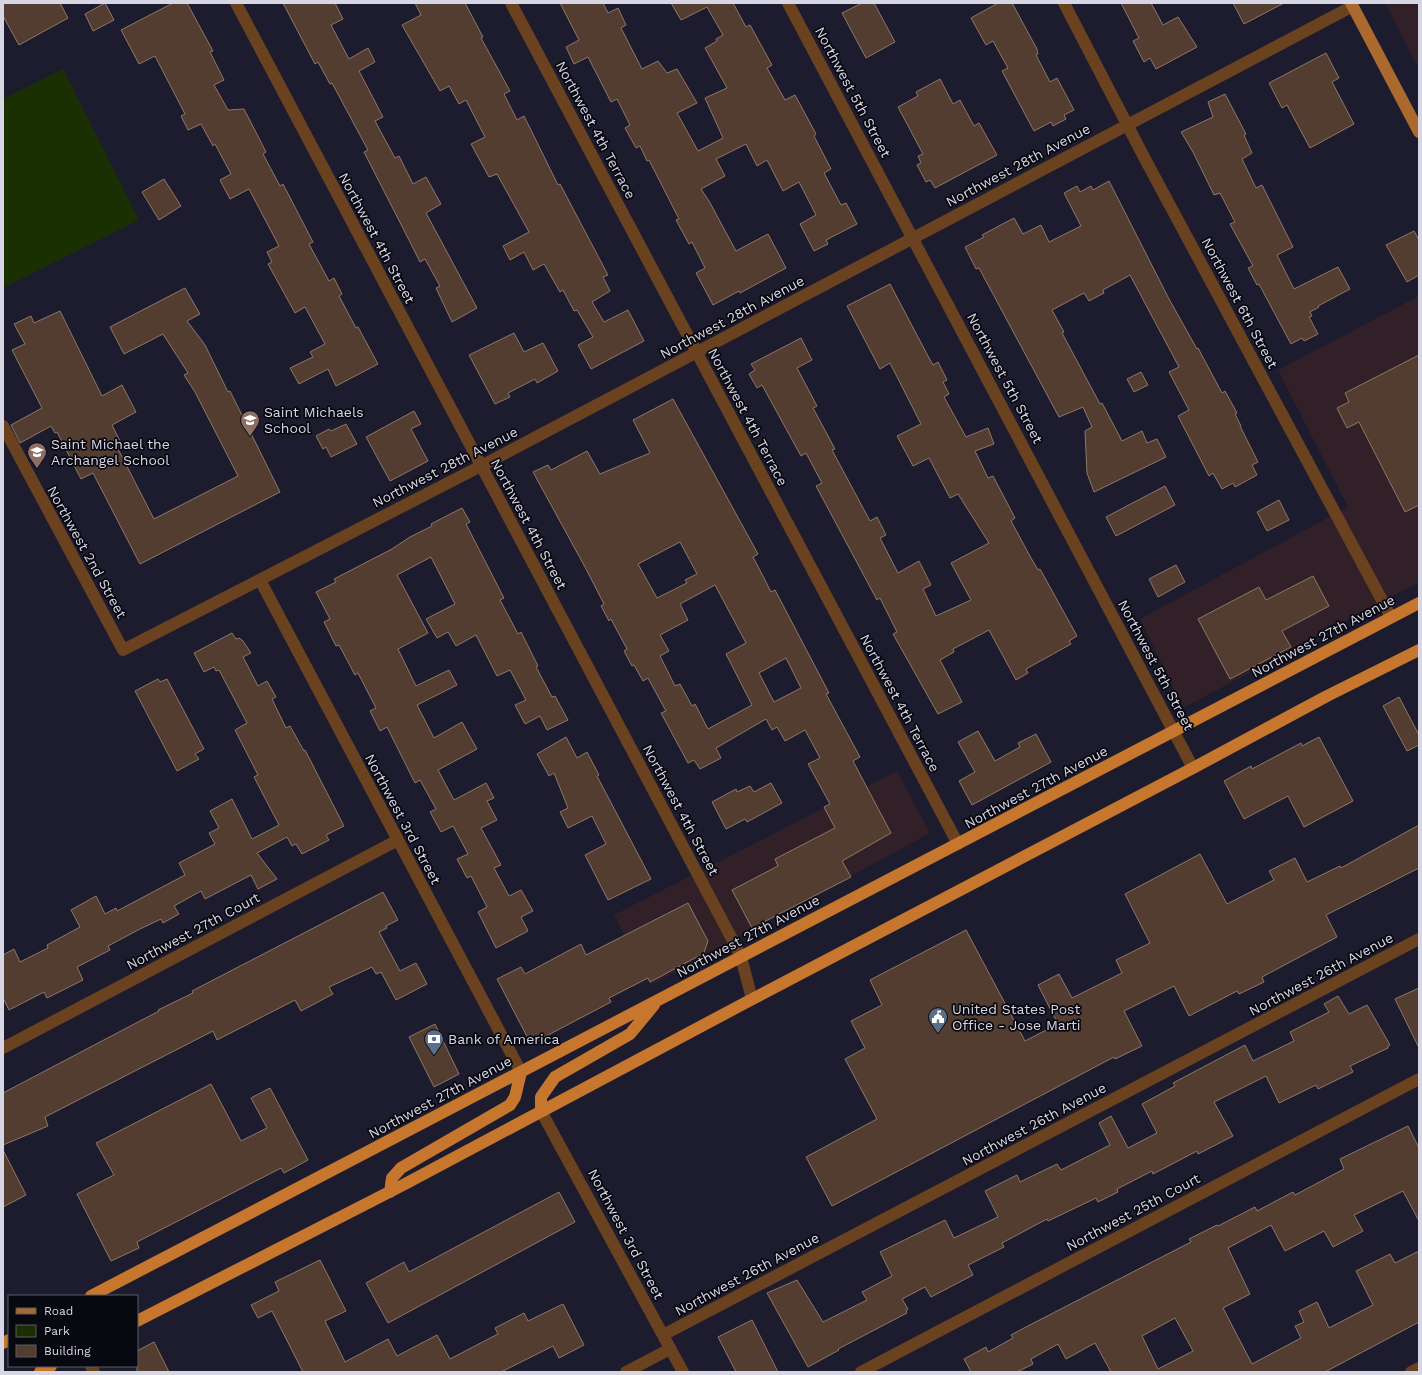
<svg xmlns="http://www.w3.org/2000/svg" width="1422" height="1375" font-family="'Work Sans',sans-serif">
	<rect width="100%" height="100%" fill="#1d1c2f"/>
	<path fill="#312028" d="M1385,3h34v60l-2,2z
		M1419,296v286l-236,126 -43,-89 208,-112 -70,-137z
		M897,771l33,62 -279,152 -37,-70z"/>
	<path fill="#1b3002" d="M63,69l76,151 -136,68v-189z"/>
	<path fill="#523d30" stroke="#8e7768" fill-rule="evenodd" d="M3,3h57l8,15 -49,27 -16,-29z
		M105,3l9,17 -21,11 -8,-17z
		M173,3h14l26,48 -3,1 14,28 -10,5 14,25 16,-1 22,43 -3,2 17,32 3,-2 30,58 -4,2 20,37 5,-3 8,16 -3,2 17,32 2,-1 20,37 -42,22 -8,-17 -29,15 -9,-16 23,-11 -3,-5 15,-8 -20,-37 -10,6 -27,-49 4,-2 -5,-10 12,-6 -30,-57 -19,10 -10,-19 11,-6 -16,-30 -2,2 -12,-22 -13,6 -7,-14 4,-2 -30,-58 -16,8 -18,-34z
		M283,3h52l8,16 -12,6 18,34 19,-11 7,14 -16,9 24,46 -8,4 20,37 4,-2 14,28 13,-7 15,27 -15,9 51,95 -25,14 -16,-34 4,-2 -15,-27 -5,3 -11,-22 -45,-88 4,-2 -36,-67 -2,1 -12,-22 -3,2z
		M415,3h50l18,34 -2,1 29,53 -6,3 13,26 7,-4 34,69 2,-1 48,91 -5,2 7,14 -18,11 12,20 24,-12 16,31 -53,28 -13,-24 15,-8 -16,-27 -3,1 -11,-21 -3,2 -16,-28 -11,6 -9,-18 -14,8 -7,-14 26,-14 -32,-58 -8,3 -18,-33 14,-7 -19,-37 -7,4 -10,-18 -9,5 -38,-66 19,-10z
		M560,3h43l5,10 10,-5 8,17 -5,3 21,41 16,-8 9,12 10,-4 20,34 -20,10 21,38 25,-13 -18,-40 22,-10 -22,-40 12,-7 -1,-2 7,-4 -16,-28 -26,13 -10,-17h62l13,24 4,-2 22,40 -5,3 18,32 10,-5 21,39 -2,2 17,33 -7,4 17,32 5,-2 11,21 -31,16 2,4 -14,7 -14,-27 16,-9 -17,-33 -16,9 -16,-31 -10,6 -11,-22 -30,15 9,17 -24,13 8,12 27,50 32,-17 18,34 -46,25 -1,-2 -26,14 -17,-32 9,-5 -13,-26 -3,2 -13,-24 3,-1 -30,-59 -2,1 -7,-15 -4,2 -11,-20 5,-3 -13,-26 -6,3 -23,-45 -14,7 -8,-17 13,-7z
		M862,3h12l21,39 -29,16 -24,-45z
		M998,3h14l25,46 1,5 -2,1 14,27 7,-4 17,32 -10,5 2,4 -13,7 -2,-4 -17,9 -32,-60 6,-3 -15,-27 -7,4 -15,-27z
		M1121,3h30l12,22 15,-8 19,30 -41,22 -6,-11 -6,4 -11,-21 6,-3z
		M1233,3h51l-40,21z
		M1326,53l13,25 -7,4 22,42 -44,24 -23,-43 -5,3 -13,-25z
		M940,79l13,25 7,-4 14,26 5,-3 18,32 -62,33 -5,-8 -4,2 -9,-17 4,-2 -3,-7 5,-2 -25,-47 20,-11 -2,-4z
		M1225,94l21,40 -2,1 8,18 -10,6 14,29 6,-3 31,62 -16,8 17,34 44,-22 12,22 -32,17 1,1 -9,5 2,4 -3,1 9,17 -14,7 -2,-3 -11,6 -32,-60 -2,1 -9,-17 5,-2 -23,-42 5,-2 -15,-29 -6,2 -21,-43 -12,-20 32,-15 -5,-15z
		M164,179l17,27 -22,14 -17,-28z
		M1109,181l60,118 28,50 1,-1 24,45 3,-2 12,22 -2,1 6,12h-1l18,36 -6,3 5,10 -22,12 -2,-4 -11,6 -9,-16 -4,3 -31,-60 11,-6 -20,-38 10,-5 -49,-92 -27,15 1,3 -15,8 -5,-8 -32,17 12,22 -2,1 38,71 2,-1 20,38 20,-10 5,12 10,-4 9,18 -72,35 -7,-19 -2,-42 7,-4 -9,-20 -24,10 -80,-149 -3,1 -11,-22 19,-10 -2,-2 32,-17 9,16 18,-9 8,17 32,-16 -17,-33 13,-7 3,6 11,-6 2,4z
		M1414,231l5,9v35l-12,7 -21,-37z
		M890,284l38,72 5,9 5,-3 9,18 -4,2 6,12 -5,3 22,40 22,-9 6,16 -19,7 13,27 5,-2 22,42 -4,3 20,37 7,12 2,-1 37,67 -8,5 2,3 -45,25 2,4 -12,7 -27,-50 -36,19 1,3 -14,8 22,42 -24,12 -45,-80 4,-2 -17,-34 -3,2 -61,-114 6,-3 -16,-30 -5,3 -39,-71 -5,3 -8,-14 6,-4 -4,-6 50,-26 11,22 -15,8 20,38 -4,2 22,41 -3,1 38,71 7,-4 9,18 -6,3 18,35 21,-12 12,24 -8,4 13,27 35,-16 -20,-37 38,-20 -31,-49 -8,4 -21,-40 -16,8 -16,-30 24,-12 -31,-61 -10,6 -33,-63z
		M185,288l15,26 -13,7 18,24 23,47 2,-1 50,101 -140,72 -47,-91 -12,6 -24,-47 -2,1 -4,-7 -31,17 -9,-18 31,-17 -30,-58 13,-6 -11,-20 17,-8 3,7 26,-12 42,85 20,-11 14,27 -24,13 10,20 -5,2 37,72 84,-43 -43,-84 -11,-17 4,-2 -25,-39 -39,20 -14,-27z
		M514,333l10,19 19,-9 15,28 -21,12 -2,-4 -27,14 2,4 -15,7 -26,-49z
		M1419,355v150l-14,7 -46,-90 -12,6 -10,-20 12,-6 -4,-9z
		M1141,372l7,13 -14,7 -7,-13z
		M673,399l85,155 -5,3 11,21 7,14 4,-2 54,103 -3,1 34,63 -7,4 38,72 -49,28 9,16 -99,51 -20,-38 46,-24 -3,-7 60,-31 -11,-21 6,-3 -22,-40 12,-6 -15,-28 -20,11 -8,-14 -5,3 -6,-11 -50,29 5,10 -21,11 -6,-9 -6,3 -27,-50 5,-2 -18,-33 -5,3 -9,-16 -2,1 -8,-15 3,-2 -16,-30 -2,2 -8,-15 3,-2 -19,-37 -52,-95 15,-7 3,5 36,-19 13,23 50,-21 -17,-33zM680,542l17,32 -12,6 2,3 -30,15 -19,-34zM715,585l31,58 -20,11 26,51 -44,24 -13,-25 -3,2 -12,-22 -5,2 -15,-30 9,-5 -9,-16 28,-15 -8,-16zM786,658l15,30 -27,14 -15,-29z
		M414,411l7,13 -10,5 17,32 -38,20 -24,-44z
		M346,424l11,20 -26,13 -5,-10 -3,2 -7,-13 13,-7 2,2z
		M1165,486l10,19 -59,31 -10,-19z
		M1279,500l10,20 -22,11 -10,-19z
		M462,508l8,14 -4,2 38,74 -4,2 18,34 3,-2 17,34 -2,1 16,30 3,-1 13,24 -21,10 -7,-14 -15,8 -10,-19 11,-5 -16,-30 -13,6 -21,-41 -20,11 -8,-14 -11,6 -11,-19 29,-15 -24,-47 -34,18 31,58 -30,16 18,37 33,-16 8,15 -40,20 17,33 28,-16 15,27 -39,21 16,30 32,-17 8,15 -7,3 10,19 -16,8 20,37 -7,3 15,28 12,-6 12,21 -12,6 7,14 -32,17 -18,-36 9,-5 -16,-31 -4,2 -10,-19 11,-5 -15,-28 -12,6 -11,-20 6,-3 -16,-29 -5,3 -28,-56 -7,4 -10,-20 6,-3 -18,-35 -3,2 -16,-30 -3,1 -12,-24 6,-3 -14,-27 20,-10 -2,-3 58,-30 18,-12 22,-11 -1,-2z
		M1176,565l9,17 -27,15 -9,-18z
		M1313,576l16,30 -47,25 9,16 -61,32 -32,-60 61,-32 7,13z
		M232,633l4,6 3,-1 4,3 8,12 -8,4 15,29 9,-5 9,16 -4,2 14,29 4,-2 14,25 1,-1 39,76 -18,9 3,5 -27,14 -6,-10 -4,2 -5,-9 -30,16 20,26 -19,10 -7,-14 -46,24 -4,-8 -27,15 5,8 -16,9 -2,-4 -21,10 -32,17 2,4 -33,17 6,13 -36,18 -3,-6 -35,18 -6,-12v-43l11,-6 6,13 28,-14 -1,-3 33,-18 -9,-17 25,-14 9,18 11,-6 1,3 68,-36 -6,-12 36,-19 -6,-11 10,-5 -9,-17 22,-12 20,40 27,-14 -25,-48 4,-2 -23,-45 12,-7 -28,-53 -3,1 -2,-4 -10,5 -10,-19z
		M158,679l2,3 7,-3 37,70 -9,5 4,5 -22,12 -42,-80z
		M1399,697l20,38v10l-12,6 -24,-45z
		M978,731l17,30 25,-14 -2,-4 18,-9 15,28 -79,43 -13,-24 16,-9 -17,-30z
		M566,737l11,21 10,-6 12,23 -2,1 54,103 -43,21 -23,-45 21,-11 -14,-28 -24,12 -8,-16 8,-4 -14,-35 -5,3 -12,-22z
		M1319,737l34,64 -49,26 -16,-31 -44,23 -20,-38 27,-15 1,3 49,-26 1,3z
		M771,783l11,20 -35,19 -2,-3 -19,10 -14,-27 24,-13 1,3 13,-6 4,6z
		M1419,825v43l-93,47 11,22 -75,40 2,5 -25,12 -2,-3 -48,25 -15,-30 -50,25 18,35 -27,13 -1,-2 -282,149 -26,-49 71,-38 -32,-60 20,-11 -14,-27 31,-16 -12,-25 96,-50 59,111 33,-17 -20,-39 21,-11 13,24 50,-25 -6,-13 34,-17 -25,-49 75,-40 27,50 47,-24 -5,-9 26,-13 12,24 33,-16 1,2z
		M383,892l15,28 -12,6 1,2 -8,4 21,39 16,-8 11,21 -31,16 -15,-28 -5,2 -4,-7 -43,20 4,7 -32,17 -6,-11 -78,40 -4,-9 -168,86 3,9 -45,19v-52l156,-82 -1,-1 35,-17 -1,-2z
		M688,903l20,38 -4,12 -54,29 -2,-4 -39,20 2,4 -80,42 -34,-65 24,-12 4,7 56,-30 5,11z
		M1419,988v60l-24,-49z
		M1338,996l11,18 18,-9 23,40 -2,1v2l-38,18 3,6 -35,17 -2,-4 -37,18 -13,-27 -52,26 19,34 -35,18 -1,-3 -44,23 -1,-3 -35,18 1,3 -20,10 -2,-4 -48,23 -1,-2 -45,24 2,4 -36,18 5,10 -42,22 -6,-10 -23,12 6,10 -2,1 1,3 -69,36 1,1 -31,17 -41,-74 30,-13 26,42 44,-22 -5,-8 30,-16 -12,-24 65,-32 9,18 44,-21 -13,-26 32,-16 3,7 37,-18 4,6 49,-25 -11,-22 12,-7 17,32 29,-15 -15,-29 33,-18 -2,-3 72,-38 8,16 41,-20 -4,-9 39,-20 -5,-8z
		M435,1024l24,50 -25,13 -25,-50z
		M211,1084l30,57 26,-13 -16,-30 19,-10 38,72 -24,13 -3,-5 -144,74 2,6 -28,13 -34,-67 37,-19 -18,-32z
		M1408,1126l11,22v73l-16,-30 -49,24 9,16 -30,16 -9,-16 -39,20 -14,-26 -43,23 22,46 -27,14 29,56 49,-26 -6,-12 9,-4 -5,-11 18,-9 12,26 44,-23 -17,-34 34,-17 5,9 24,-12v71l-94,50h-214l-16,-29 -29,16 -8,-15 -27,15 2,5 -16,8h-46l-7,-13 22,-12 2,5 25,-14 -2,-3 13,-7 167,-86 -2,-3 28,-14 1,1 37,-19 2,4 36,-19 2,3 49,-26 -4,-10zM1175,1318l18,33 -35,18 -16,-33z
		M3,1150l23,45 -23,12z
		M559,1192l16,30 -187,101 -22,-40 38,-21 5,10z
		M320,1260l26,51 -21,10 20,41 43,-23 9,17 40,-21 13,24 48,-25 -3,-6 29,-15 4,8 35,-17 21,41 -25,13 -6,-12 -52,26h-198l-31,-61 -14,7 -7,-13 28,-14 -4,-9z
		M752,1320l26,52h-42l-18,-35z
		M154,1342l15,30h-32v-21z"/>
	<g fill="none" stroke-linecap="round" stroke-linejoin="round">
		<path stroke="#6b4220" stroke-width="12" d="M236,3l496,936 9,18 11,42
			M511,3l447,841
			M788,3l405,765
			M1064,3l81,156 246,458
			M3,426l120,224 358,-184 872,-460
			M260,580l261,492
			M3,1048l395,-208
			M541,1111l142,261
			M663,1335l756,-396
			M91,1366l3,6
			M626,1372l44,-23
			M861,1372l558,-293
			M1411,1372l8,-4"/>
		<path stroke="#ab692e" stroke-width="12" d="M1351,3l68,129"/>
		<path stroke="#c7762d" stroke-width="12" d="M541,1111v-14l14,-20 75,-43 24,-29
			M390,1192l2,-14 9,-10 109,-63 5,-8 6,-25
			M91,1296l1328,-693
			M137,1321l266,-136 340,-181 450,-236 134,-72 92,-46
			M3,1343l6,-3
			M40,1372l11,-6"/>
	</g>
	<defs>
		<symbol id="school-pin" viewBox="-11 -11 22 30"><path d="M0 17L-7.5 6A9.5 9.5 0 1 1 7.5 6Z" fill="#8d6e63" stroke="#080810"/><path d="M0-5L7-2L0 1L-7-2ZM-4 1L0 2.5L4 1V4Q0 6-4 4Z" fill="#fff"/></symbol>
		<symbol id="civic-pin" viewBox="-11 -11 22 30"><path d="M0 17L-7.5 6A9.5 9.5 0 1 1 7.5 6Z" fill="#5c6f8a" stroke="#080810"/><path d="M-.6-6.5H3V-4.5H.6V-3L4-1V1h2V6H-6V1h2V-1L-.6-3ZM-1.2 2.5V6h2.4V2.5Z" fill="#fff"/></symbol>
		<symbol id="bank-pin" viewBox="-11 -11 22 30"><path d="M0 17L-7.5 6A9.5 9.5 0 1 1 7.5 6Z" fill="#5c6f8a" stroke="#080810"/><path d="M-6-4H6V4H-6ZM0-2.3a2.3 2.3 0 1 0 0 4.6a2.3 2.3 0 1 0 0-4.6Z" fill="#fff"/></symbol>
	</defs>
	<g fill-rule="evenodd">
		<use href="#school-pin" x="239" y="409" width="22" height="30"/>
		<use href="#school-pin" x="26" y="441" width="22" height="30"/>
		<use href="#civic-pin" x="927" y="1006" width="22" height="30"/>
		<use href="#bank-pin" x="423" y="1028" width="22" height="30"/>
	</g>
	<g text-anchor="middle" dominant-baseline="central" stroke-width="3.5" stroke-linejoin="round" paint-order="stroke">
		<g font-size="14" fill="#d7d6e4" stroke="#080810">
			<text transform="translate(853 92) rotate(62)">Northwest 5th Street</text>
			<text transform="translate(596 130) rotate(62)">Northwest 4th Terrace</text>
			<text transform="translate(1018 165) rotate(-28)">Northwest 28th Avenue</text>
			<text transform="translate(377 238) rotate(62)">Northwest 4th Street</text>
			<text transform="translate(1240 303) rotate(62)">Northwest 6th Street</text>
			<text transform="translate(732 317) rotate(-28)">Northwest 28th Avenue</text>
			<text transform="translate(1005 378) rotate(62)">Northwest 5th Street</text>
			<text transform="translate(748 417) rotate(62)">Northwest 4th Terrace</text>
			<text transform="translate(445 467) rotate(-27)">Northwest 28th Avenue</text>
			<text transform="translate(529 524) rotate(62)">Northwest 4th Street</text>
			<text transform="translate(87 552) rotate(61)">Northwest 2nd Street</text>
			<text transform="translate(1323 636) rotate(-28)">Northwest 27th Avenue</text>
			<text transform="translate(1156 665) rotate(62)">Northwest 5th Street</text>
			<text transform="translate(900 703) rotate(62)">Northwest 4th Terrace</text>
			<text transform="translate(1036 787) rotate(-28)">Northwest 27th Avenue</text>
			<text transform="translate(681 810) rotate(62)">Northwest 4th Street</text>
			<text transform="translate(403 819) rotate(62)">Northwest 3rd Street</text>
			<text transform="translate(193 931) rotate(-28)">Northwest 27th Court</text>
			<text transform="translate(748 936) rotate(-28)">Northwest 27th Avenue</text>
			<text transform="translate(1321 974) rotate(-28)">Northwest 26th Avenue</text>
			<text transform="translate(440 1097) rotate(-28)">Northwest 27th Avenue</text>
			<text transform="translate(1034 1124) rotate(-28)">Northwest 26th Avenue</text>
			<text transform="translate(1133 1212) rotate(-28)">Northwest 25th Court</text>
			<text transform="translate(626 1234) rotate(62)">Northwest 3rd Street</text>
			<text transform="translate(747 1274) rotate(-28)">Northwest 26th Avenue</text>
		</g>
		<g font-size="14" fill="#d7d6e4" stroke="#080810" text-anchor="start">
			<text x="264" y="412">Saint Michaels<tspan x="264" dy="16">School</tspan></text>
			<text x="51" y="444">Saint Michael the<tspan x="51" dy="16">Archangel School</tspan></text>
			<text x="952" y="1009">United States Post<tspan x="952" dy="16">Office - Jose Marti</tspan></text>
			<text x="448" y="1039">Bank of America</text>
		</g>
	</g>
	<rect width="1422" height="1375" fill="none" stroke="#d7d6e4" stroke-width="8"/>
	<rect x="8" y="1295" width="130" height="72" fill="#080810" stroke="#5b5a65"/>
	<rect x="16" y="1308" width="20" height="6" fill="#ab692e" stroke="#5b5a65"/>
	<text x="44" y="1315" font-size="12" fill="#d7d6e4">Road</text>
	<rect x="16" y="1325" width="20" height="12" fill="#1b3002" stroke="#5b5a65"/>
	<text x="44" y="1335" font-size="12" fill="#d7d6e4">Park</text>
	<rect x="16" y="1345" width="20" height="12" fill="#523d30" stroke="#5b5a65"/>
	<text x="44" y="1355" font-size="12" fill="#d7d6e4">Building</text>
</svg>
